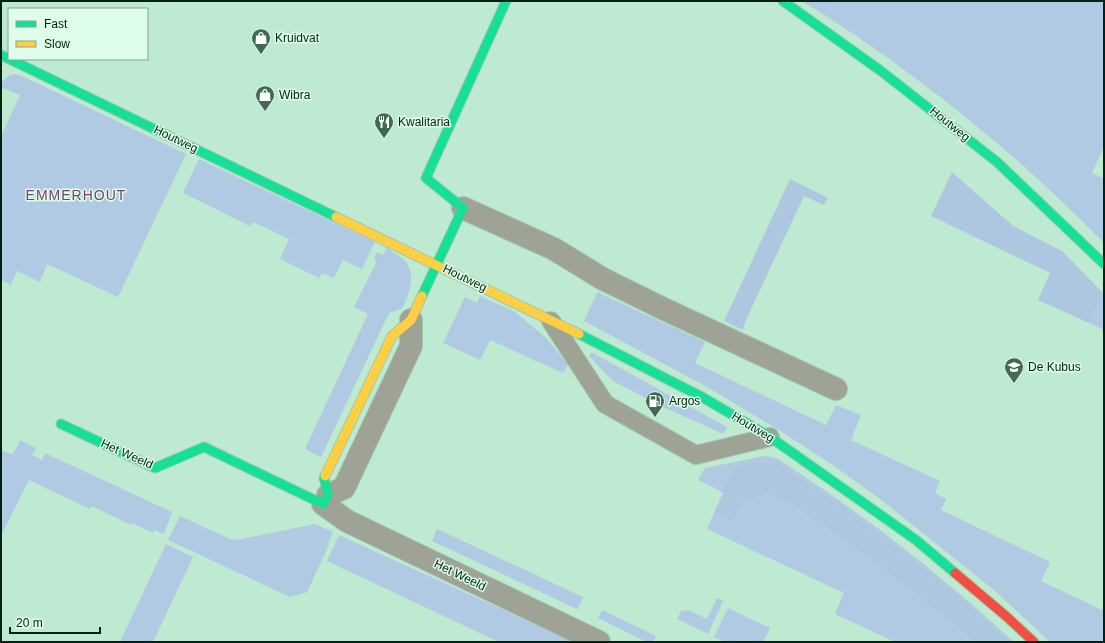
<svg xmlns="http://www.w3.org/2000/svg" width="1105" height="643" viewBox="0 0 1105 643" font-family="Arial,sans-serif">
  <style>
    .green { fill: #b0cae4 }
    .forest { fill: #aec7e1 }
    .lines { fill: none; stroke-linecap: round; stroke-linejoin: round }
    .lane-casing { stroke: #a2c7b2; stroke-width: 20 }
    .street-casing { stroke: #a2c7b2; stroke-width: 24 }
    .fast-casing { stroke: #a2c7b2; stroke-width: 11 }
    .slow-casing { stroke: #a2c7b2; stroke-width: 11 }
    .jam-casing { stroke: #a2c7b2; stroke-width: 11 }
    .lane { stroke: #9ea395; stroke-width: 18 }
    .street { stroke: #9ea395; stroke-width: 22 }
    .fast { stroke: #16e098; stroke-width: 9 }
    .slow { stroke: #ffcf43; stroke-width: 9 }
    .jam { stroke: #f24e42; stroke-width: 9 }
    .labels { text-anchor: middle; stroke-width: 3; stroke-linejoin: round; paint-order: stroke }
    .poi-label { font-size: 12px; fill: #012212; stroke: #defdea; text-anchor: start }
    .street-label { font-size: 12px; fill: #012212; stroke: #defdea }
    .quarter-label { font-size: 14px; letter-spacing: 1px; fill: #7a3f6a; stroke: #defdea }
  </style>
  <rect width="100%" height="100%" fill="#bdead0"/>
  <g class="green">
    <path d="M802,1H1104V146L1092,173L1104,179V243C1014,151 912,69 802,1Z"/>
    <path d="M14,74L22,76L186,154L118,297L47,264L40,282L17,271L11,285L1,280V137L20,95L1,87V83L8,76Z"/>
    <path d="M199,159L375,242L362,269L343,260L334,278L322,273L319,278L280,259L289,239L253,222L250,226L183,193Z"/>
    <path d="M387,248C393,252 400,256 405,261C417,275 409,295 402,309L391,312L388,315L321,457L305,449L368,314L354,307L377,261L374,259L377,252L383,255Z"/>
    <path d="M1100,290L1104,294V332L1102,329L1089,323L1102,296Z"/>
    <path d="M598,291L601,294L705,342L695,363L826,425L836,405L861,415L851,440L940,481L935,493L946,499L941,510L1050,562L1041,581L1104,611V642H1050L994,590L884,502L830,463L777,429L709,388L584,321Z"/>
    <path d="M480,296L515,312L545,337L568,364L563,373L490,340L480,360L443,343L465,297L477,303Z"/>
    <path d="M590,353H593L725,426L727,428L724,433H721L661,406L613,381L589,356Z"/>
    <path d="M20,440L36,448L32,455L42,460L45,453L172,512L164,534L154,530L153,533L132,523L131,525L92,506L90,509L29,480L1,536V450L13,455Z"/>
    <path d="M764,456L773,457L778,459C804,476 829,493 854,511C910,551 963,595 1014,642H1012L963,599L733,470L720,491L698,480L705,468Z"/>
    <path d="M766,495L782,499L824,526L885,571L975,642H895L835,614L844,593L707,529L714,513L733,523L742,504Z"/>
    <path d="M180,516L230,539L237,540L315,524L333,532L328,544L329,545L307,592L290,597L168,540Z"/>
    <path d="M437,529L585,598H583L577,609L432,541Z"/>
    <path d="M339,535L574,642H499L327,561Z"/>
    <path d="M166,544L193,557L153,642H120Z"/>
    <path d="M717,598L723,601L708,634L677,619L681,611L688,610L707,619Z"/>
    <path d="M728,608L770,628L763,642H725L714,637Z"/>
    <path d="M602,610L656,636L653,642H647L598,618Z"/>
  </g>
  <g class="forest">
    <path d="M952,172L1013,226L1062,251L1100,290L1102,296L1089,323L1038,300L1050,273L931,216Z"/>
    <path d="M790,179L828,198L824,205L804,196L745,322L743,330L724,321Z"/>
    <path d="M747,463L778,464L842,507L963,599L1012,642H975L885,571L824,526L782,499L766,495L742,504L733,523L714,513L723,493L720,491L733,470Z"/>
  </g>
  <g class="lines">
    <defs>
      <path id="lane" d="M551,321L605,404L696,455L770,437"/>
      <g id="street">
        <path d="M463,208L554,249L603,279L664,309L836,389"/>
        <path d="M328,495L344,488L411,346V320"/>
        <path d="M323,504L347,521L599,642"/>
      </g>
      <g id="fast">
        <path d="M783,1L881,71L997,162L1104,264"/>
        <path d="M1,55L336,217"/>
        <path d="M422,296L463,208L426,178L506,1"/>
        <path d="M579,334L702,397L770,437L916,540L955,573"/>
        <path d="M61,424L155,468L204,447L323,504L328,495L324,478L325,476"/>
      </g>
      <g id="slow">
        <path d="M336,217L579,334"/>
        <path d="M325,476L392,336L411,320L422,296"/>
      </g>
      <path id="jam" d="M955,573L1007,617L1034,642"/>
    </defs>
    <use href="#lane" class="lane-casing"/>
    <use href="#street" class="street-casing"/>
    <use href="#fast" class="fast-casing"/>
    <use href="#slow" class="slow-casing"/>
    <use href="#jam" class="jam-casing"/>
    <use href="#lane" class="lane"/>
    <use href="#street" class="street"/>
    <use href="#fast" class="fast"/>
    <use href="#slow" class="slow"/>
    <use href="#jam" class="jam"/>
  </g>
  <defs>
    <symbol id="shop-pin" viewBox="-11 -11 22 30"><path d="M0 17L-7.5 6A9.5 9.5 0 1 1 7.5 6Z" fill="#436854" stroke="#defdea"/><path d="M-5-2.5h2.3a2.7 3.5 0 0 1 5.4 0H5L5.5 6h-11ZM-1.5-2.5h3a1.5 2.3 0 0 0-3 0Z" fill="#fff"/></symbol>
    <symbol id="restaurant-pin" viewBox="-11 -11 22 30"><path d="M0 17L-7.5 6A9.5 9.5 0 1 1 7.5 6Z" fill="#436854" stroke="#defdea"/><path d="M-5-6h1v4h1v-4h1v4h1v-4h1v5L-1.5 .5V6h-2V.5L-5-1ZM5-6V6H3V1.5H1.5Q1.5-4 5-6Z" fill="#fff"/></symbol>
    <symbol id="school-pin" viewBox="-11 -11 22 30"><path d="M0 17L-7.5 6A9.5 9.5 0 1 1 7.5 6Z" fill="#436854" stroke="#defdea"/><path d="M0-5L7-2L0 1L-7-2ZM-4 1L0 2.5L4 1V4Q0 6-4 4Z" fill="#fff"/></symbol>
    <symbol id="fuel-pin" viewBox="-11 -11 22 30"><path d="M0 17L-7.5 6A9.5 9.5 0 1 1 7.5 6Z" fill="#436854" stroke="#defdea"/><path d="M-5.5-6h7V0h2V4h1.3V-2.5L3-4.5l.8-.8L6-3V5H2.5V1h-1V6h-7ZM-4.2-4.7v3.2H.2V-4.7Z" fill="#fff"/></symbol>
  </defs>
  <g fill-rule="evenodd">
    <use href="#shop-pin" x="250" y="27" width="22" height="30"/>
    <use href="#shop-pin" x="254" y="84" width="22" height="30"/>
    <use href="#restaurant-pin" x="373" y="111" width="22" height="30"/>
    <use href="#school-pin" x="1003" y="356" width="22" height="30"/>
    <use href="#fuel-pin" x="644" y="390" width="22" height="30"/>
  </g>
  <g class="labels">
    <g class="poi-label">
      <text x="275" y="42">Kruidvat</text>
      <text x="279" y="99">Wibra</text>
      <text x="398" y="126">Kwalitaria</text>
      <text x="1028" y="371">De Kubus</text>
      <text x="669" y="405">Argos</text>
    </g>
    <g class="street-label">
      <text transform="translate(950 124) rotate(39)" y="4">Houtweg</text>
      <text transform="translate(176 139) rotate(26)" y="4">Houtweg</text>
      <text transform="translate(465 278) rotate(26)" y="4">Houtweg</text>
      <text transform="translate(753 427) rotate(31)" y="4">Houtweg</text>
      <text transform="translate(127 454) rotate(24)" y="4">Het Weeld</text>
      <text transform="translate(460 575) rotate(26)" y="4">Het Weeld</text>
    </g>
    <g class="quarter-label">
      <text x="76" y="200">EMMERHOUT</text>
    </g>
  </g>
  <rect width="1105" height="643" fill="none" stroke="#012212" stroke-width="4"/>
  <rect x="8" y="8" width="140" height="52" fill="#defdea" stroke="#86a594"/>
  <rect x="16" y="21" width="20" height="6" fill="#16e098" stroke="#86a594"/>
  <text x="44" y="28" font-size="12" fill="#012212">Fast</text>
  <rect x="16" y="41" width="20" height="6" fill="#ffcf43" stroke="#86a594"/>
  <text x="44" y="48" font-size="12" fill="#012212">Slow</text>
  <path d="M10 627v6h90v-6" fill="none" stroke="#012212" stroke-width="2"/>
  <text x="16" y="627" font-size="12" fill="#012212" stroke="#defdea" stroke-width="3" paint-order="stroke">20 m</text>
</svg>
